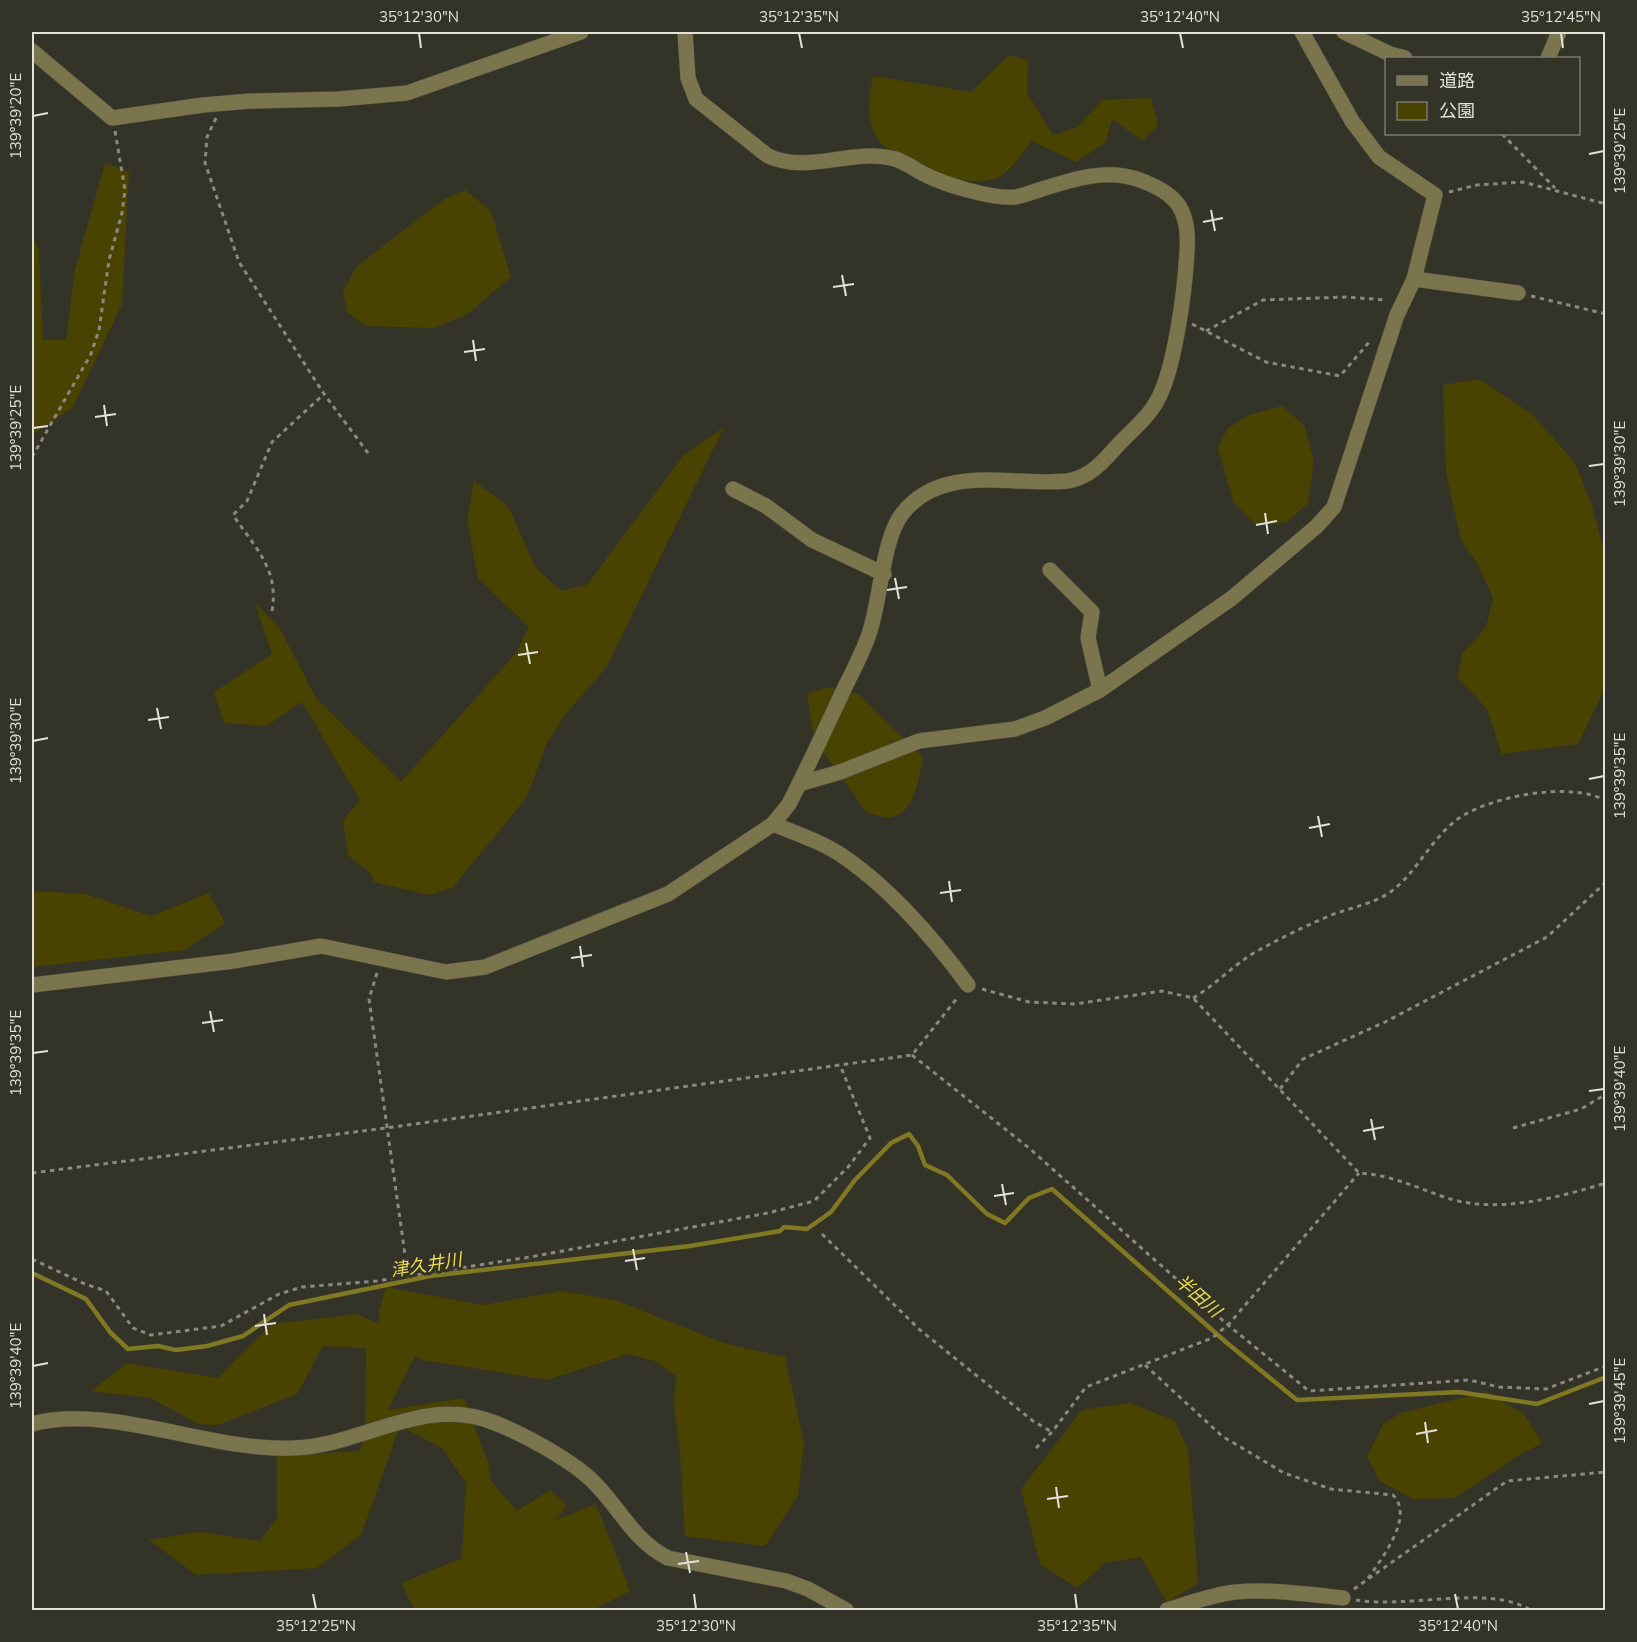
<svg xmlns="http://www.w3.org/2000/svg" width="1637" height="1642" viewBox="0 0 1637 1642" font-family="Mulish,'Noto Sans JP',sans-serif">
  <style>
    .green { fill: #494302 }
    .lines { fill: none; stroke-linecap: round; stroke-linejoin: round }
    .stream { stroke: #817823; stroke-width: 4.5 }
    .minor-casing { stroke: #504f43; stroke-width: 16 }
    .path { stroke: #8a897f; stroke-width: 3; stroke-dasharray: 4.5 4.5; stroke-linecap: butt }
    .minor { stroke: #7a754d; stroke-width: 15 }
    .ticks { fill: none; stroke: #e1e1d9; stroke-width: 2 }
    .labels { text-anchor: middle; stroke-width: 6; stroke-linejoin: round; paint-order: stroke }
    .water-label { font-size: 18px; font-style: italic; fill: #eedf50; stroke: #343327 }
    .neatline { fill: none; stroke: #e1e1d9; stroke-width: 2 }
    .ticks-label { font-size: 15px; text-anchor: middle; fill: #e1e1d9 }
  </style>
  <rect width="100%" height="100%" fill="#343327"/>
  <g class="green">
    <path d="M1009,55L1028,61L1027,93L1053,135L1078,127L1102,100L1151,98L1158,125L1143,141L1112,119L1106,142L1076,162L1032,141C1023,151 1013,167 1002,175C972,194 888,165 875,134C866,114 869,97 873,76L971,92Z"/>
    <path d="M105,163L129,172L122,304L73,407L32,435V234L39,251L43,340H66L75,270Z"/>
    <path d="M465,190L491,211L511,277L469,313L435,328L366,326L347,312L343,292L356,267L443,200Z"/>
    <path d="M1479,379L1532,414L1575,463L1592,505L1605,556V688L1578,744L1502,754L1487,709L1457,677L1462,654L1486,627L1493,598L1477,563L1461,540L1446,473L1443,385Z"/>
    <path d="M1282,406L1304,425L1314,461L1308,503L1287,522L1256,525L1234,503L1218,449L1227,429L1249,415Z"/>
    <path d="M724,427L606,668L564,716L546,745L527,797L452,888L428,895L374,882L370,873L348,855L343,820L360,800L302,702L266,726L224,723L214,692L272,654L255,603L279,627L316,698L401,782L516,653L529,627L478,578L467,520L474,481L508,506L536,568L561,591L587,585L683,456Z"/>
    <path d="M828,687L858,694L923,757C919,776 916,813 891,817C885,818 874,814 867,813L814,739L807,694Z"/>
    <path d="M32,891L85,894L151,916L209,893L225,923L185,950L32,967Z"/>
    <path d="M386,1287L483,1305L561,1291L615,1300L723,1343L785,1357L804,1443L798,1496L765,1546L685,1536L680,1454L673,1398L677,1377L655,1361L628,1354L547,1380L423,1360L415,1356L388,1410L464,1398L489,1464L491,1481L517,1511L550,1490L567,1505L556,1520L596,1504L630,1591L593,1610H414L402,1583L462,1558L466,1483L442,1448L400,1426L361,1535L317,1568L196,1575L149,1540L200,1532L260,1541L277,1518V1456L359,1451L365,1437L366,1348L323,1346L297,1394L218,1425L199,1424L150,1398L91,1391L127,1363L218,1378L271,1324L357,1314L379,1324V1311Z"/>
    <path d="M1486,1392L1524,1414L1542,1443L1521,1454L1455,1498L1413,1499L1380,1481L1367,1457L1383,1424L1401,1413Z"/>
    <path d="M1129,1403L1174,1420L1188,1449L1198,1583L1167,1603L1141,1557L1105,1563L1077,1588L1040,1564L1021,1489L1082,1410Z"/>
  </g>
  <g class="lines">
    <path class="stream" d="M32,1273L86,1299L110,1332L128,1349L158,1346L176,1350L207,1346L243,1336L289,1305L430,1276L690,1246L780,1231L784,1227L807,1229L831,1212L855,1180L891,1143L909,1134L918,1146L925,1165L947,1175L987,1214L1005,1223L1029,1198L1052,1189L1227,1343L1297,1400L1459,1392L1537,1404L1606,1377"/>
    <defs>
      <g id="minor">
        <path d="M1302,32L1352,121L1379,157L1435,195L1414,279"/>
        <path d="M1344,32L1390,54L1405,58"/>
        <path d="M32,51L112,118L203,105L251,101L339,99L407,93L581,32"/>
        <path d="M1548,58L1559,32"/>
        <path d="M733,489L766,506L812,540L884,574"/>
        <path d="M1050,570L1092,612L1088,638L1100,690"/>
        <path d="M799,784L840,772L919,741L1015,729L1045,718L1100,690L1232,598L1317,526L1334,507L1397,315L1414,279L1518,293"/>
        <path d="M773,824C798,834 825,843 847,859C894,892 934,939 968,985"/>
        <path d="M32,985L234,961L321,946L446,972L485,967L668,894L773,824L789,804C809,765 827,725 846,685C854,669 863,652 869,634C881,600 882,540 902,514C942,462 1012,487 1067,481C1089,478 1103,462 1117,446C1130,432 1149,417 1158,399C1175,367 1185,290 1187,252C1190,209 1177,193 1137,179C1104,168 1071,180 1039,190C1032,192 1023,196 1015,197C992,199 945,185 924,174C914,169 903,160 891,158C850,149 808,174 768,156L696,99L688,78L685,32"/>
        <path d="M32,1424C110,1403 210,1452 293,1448C363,1446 424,1394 495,1423C523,1434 563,1456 586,1475C617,1501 630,1539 668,1558L786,1581L808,1589L846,1610"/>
        <path d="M1167,1610C1190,1603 1211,1595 1235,1592C1271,1589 1307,1594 1343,1598"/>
      </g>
    </defs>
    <use href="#minor" class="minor-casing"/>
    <g class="path">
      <path d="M216,118L207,137L205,163L239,262L324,394L368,453"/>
      <path d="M1502,134L1555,188"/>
      <path d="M1449,192L1477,185L1523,182L1606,204"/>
      <path d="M1531,296L1606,314"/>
      <path d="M1192,324L1266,362L1340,376L1371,340"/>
      <path d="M1206,331L1263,300L1346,297L1386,300"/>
      <path d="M32,457L91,354L99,330L109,260L122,213L125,190L115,131"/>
      <path d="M272,611C279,569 256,549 233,515L247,501L272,442L324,394"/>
      <path d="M377,973L369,999L408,1276"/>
      <path d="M982,989L1029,1002L1075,1004L1162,991L1193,998L1359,1173C1392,1175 1417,1188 1447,1198C1497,1214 1557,1198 1606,1183"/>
      <path d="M1193,998C1217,984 1235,963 1259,950C1283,937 1309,924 1334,914C1353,907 1372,904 1389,893C1415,875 1429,842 1454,822C1483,797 1572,780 1606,801"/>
      <path d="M912,1055L1029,1148L1228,1325L1309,1391L1469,1380L1499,1387L1546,1389L1606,1366"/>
      <path d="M1280,1089L1303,1059L1385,1022L1547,937L1606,882"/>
      <path d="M1513,1128L1581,1109L1606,1094"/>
      <path d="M32,1173L386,1128L912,1055L958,997"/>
      <path d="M822,1234L920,1330L1033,1421L1052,1432"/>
      <path d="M32,1259L85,1284L106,1291L133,1328L151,1335L221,1326L279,1294L302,1287L377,1281L530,1257L768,1213L814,1201L849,1166L870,1138L840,1065"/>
      <path d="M1145,1365L1222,1436L1284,1473L1331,1489L1393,1495C1415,1517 1381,1559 1367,1580"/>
      <path d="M1036,1448L1052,1432L1086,1387L1212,1338L1228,1325L1359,1173"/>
      <path d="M1354,1589L1507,1481L1606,1472"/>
      <path d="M1356,1600C1407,1609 1489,1584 1530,1610"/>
    </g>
    <use href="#minor" class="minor"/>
  </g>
  <path class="ticks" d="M419,33L421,48M799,33L802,48M1180,33L1183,48M1561,33L1563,48M33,116L48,113M1589,154L1604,151M1211,210L1215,231M1203,222L1223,218M842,275L846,296M833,287L854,284M473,340L476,361M464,352L485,349M104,405L107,426M95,417L116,414M33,428L48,426M1589,466L1604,464M1265,513L1268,534M1256,525L1277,521M895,578L899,599M887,590L907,587M526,643L530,664M518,655L538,652M157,708L161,729M148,720L169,717M33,741L48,738M1589,779L1604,776M1318,816L1322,837M1309,828L1330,824M949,881L952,902M940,893L961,890M580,946L583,967M571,958L592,955M210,1011L214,1032M202,1023L223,1020M33,1053L48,1051M1589,1091L1604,1089M1371,1119L1375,1140M1363,1131L1384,1127M1002,1184L1006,1205M994,1196L1014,1193M633,1249L637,1270M625,1261L645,1258M264,1314L267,1335M255,1326L276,1323M33,1366L48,1363M1589,1404L1604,1401M1425,1422L1428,1443M1416,1434L1437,1430M1056,1487L1059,1508M1047,1499L1068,1496M686,1552L690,1573M678,1564L699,1561M313,1594L316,1609M694,1594L696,1609M1075,1594L1077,1609M1455,1594L1458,1609"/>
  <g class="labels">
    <g class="water-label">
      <text transform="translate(426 1265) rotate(-9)" y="6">津久井川</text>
      <text transform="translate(1198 1296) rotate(41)" y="6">半田川</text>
    </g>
  </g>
  <rect width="1637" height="1642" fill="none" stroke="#343327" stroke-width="66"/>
  <rect x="1385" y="57" width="195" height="78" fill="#343327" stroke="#79796e" stroke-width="1.5"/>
  <rect x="1397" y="76" width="30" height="9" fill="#7a754d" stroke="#79796e" stroke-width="1.5"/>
  <text x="1439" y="87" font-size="18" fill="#e1e1d9">道路</text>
  <rect x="1397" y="102" width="30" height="18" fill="#494302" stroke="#79796e" stroke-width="1.5"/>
  <text x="1439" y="117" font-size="18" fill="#e1e1d9">公園</text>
  <rect x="33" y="33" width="1571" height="1576" class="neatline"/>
  <g class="ticks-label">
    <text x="419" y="22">35°12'30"N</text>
    <text x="799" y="22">35°12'35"N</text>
    <text x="1180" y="22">35°12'40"N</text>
    <text x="1561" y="22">35°12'45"N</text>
    <text transform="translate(16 116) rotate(-90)" y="5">139°39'20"E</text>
    <text transform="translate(1620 151) rotate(-90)" y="5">139°39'25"E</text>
    <text transform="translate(16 428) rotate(-90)" y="5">139°39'25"E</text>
    <text transform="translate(1620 464) rotate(-90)" y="5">139°39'30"E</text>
    <text transform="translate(16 741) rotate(-90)" y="5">139°39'30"E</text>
    <text transform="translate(1620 776) rotate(-90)" y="5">139°39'35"E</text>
    <text transform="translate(16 1053) rotate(-90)" y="5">139°39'35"E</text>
    <text transform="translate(1620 1089) rotate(-90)" y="5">139°39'40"E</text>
    <text transform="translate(16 1366) rotate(-90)" y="5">139°39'40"E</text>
    <text transform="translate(1620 1401) rotate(-90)" y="5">139°39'45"E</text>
    <text x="316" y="1631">35°12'25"N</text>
    <text x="696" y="1631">35°12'30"N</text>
    <text x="1077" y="1631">35°12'35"N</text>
    <text x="1458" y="1631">35°12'40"N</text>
  </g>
</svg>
